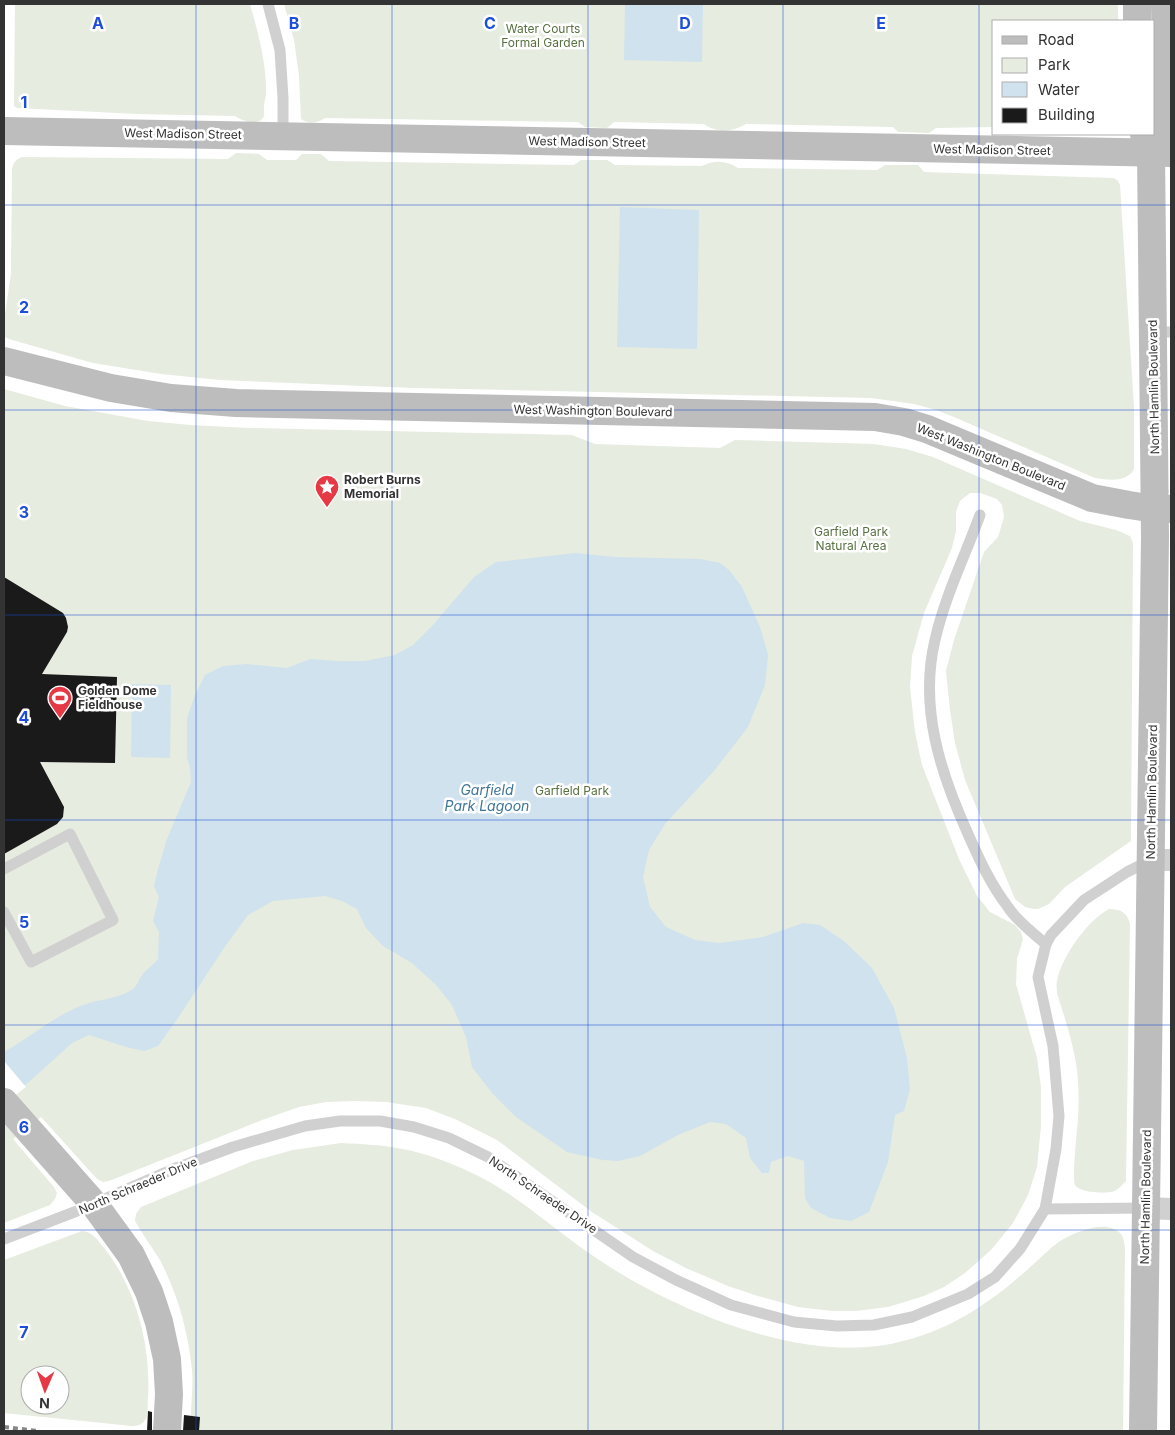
<svg xmlns="http://www.w3.org/2000/svg" width="1175" height="1435" viewBox="0 0 1175 1435" font-family="Inter,sans-serif">
  <style>
    .green { fill: #e6ecdf; fill-rule: evenodd }
    .water { fill: #cfe2ee }
    .pier { fill: #fff }
    .building { fill: #1a1a1a }
    .lines { fill: none; stroke-linecap: round; stroke-linejoin: round }
    .lane { stroke: #d0d0d0; stroke-width: 11 }
    .street { stroke: #d0d0d0; stroke-width: 22 }
    .secondary { stroke: #bdbdbd; stroke-width: 28 }
    .rail { stroke: #888; stroke-width: 4; stroke-dasharray: 5 4; stroke-linecap: butt }
    .grid { fill: none; stroke: #1d4ed8; stroke-width: 1; stroke-opacity: 0.55 }
    .labels { text-anchor: middle; stroke-width: 5; stroke-linejoin: round; paint-order: stroke }
    .park-label { font-size: 12px; fill: #56703f; stroke: #fff }
    .street-label { font-size: 12px; fill: #333; stroke: #fff }
    .poi-label { font-size: 12px; font-weight: bold; fill: #333; stroke: #fff; text-anchor: start }
    .water-label { font-size: 14px; font-style: italic; fill: #3f7597; stroke: #fff }
    .grid-label { font-size: 16px; text-anchor: middle; font-weight: bold; fill: #1d4ed8; stroke: #fff; stroke-width: 5; stroke-linejoin: round; paint-order: stroke }
  </style>
  <rect width="100%" height="100%" fill="#fff"/>
  <g class="green">
    <path d="M15,4H250C258,33 267,64 266,95C265,99 264,103 264,106C264,110 265,115 263,118C257,127 241,120 235,116L137,114L17,108L14,106Z"/>
    <path d="M284,4H1118V21H994V127L936,128L929,133L898,132L893,127L746,124C733,132 716,133 704,124L614,122L607,128L585,127L578,122L325,118C317,123 310,125 301,119L299,76L294,40Z"/>
    <path d="M236,153L259,154L267,160H296L302,154H321L329,161L574,165L581,160H607L615,165L702,166C714,160 726,160 738,168L877,170L885,165H918L924,172L1114,178L1118,181L1120,185L1134,408V469C1127,483 1108,480 1095,478L954,417L936,410L914,404L871,398L414,388L220,380L161,374L93,363L9,339L5,337L4,334V321L11,274L12,170C13,163 15,160 22,157L228,159Z"/>
    <path d="M4,389L65,406L148,421L190,425L249,428L572,435L595,444L720,448L735,440L874,444L906,449L933,457L1080,521L1116,530L1130,536L1133,543L1131,841L1065,887L1049,904L1038,909H1034L1025,907L1015,899L965,780L955,743L950,710L946,671L954,640L984,552L998,537L1004,517L1002,505L997,499L980,493H970L960,501L956,512V531L952,548L924,613L912,656L910,687L915,732L922,765L959,859L977,896L990,912L1015,925L1021,932L1023,939L1017,959L1016,984L1037,1058L1041,1087V1126L1037,1167L1028,1195L1013,1223L991,1250L965,1273L944,1287L924,1296L888,1307L856,1311H832L798,1307L758,1296L728,1286L686,1268L653,1251L592,1212L497,1140L455,1119L426,1108L386,1102L354,1101L326,1102L299,1107L262,1120L109,1181L103,1182L97,1179L41,1117L13,1139L54,1187L57,1193L55,1199L50,1205L4,1223Z"/>
    <path d="M1109,909C1120,909 1127,912 1130,924L1126,1181C1122,1185 1117,1191 1111,1192C1103,1193 1080,1193 1075,1185C1072,1179 1077,1131 1078,1120C1079,1102 1079,1081 1076,1063C1072,1039 1064,1016 1057,993C1057,989 1056,985 1057,981C1062,956 1087,921 1109,909Z"/>
    <path d="M341,1143C362,1144 382,1145 403,1149C425,1153 449,1162 470,1172C512,1191 548,1224 586,1251C659,1303 776,1354 866,1347C902,1345 940,1331 970,1313C988,1302 1005,1290 1020,1276C1034,1265 1046,1251 1060,1241C1075,1232 1107,1218 1121,1234C1124,1238 1124,1243 1125,1247L1123,1431H192C189,1411 194,1390 192,1370C188,1331 178,1295 160,1260C152,1247 143,1235 135,1221L136,1214L141,1207L253,1161L293,1150Z"/>
    <path d="M82,1231C93,1232 98,1241 105,1249C137,1291 151,1346 148,1398C147,1404 149,1415 145,1420C142,1425 137,1426 132,1426L4,1413V1260ZM30,1375H60V1405H30Z"/>
  </g>
  <g class="water">
    <path d="M625,4H703L702,62L624,60Z"/>
    <path d="M620,207L699,210L697,349L617,347Z"/>
    <path d="M575,553L615,557L700,559L720,563L729,570L742,587L760,627L768,655L765,685L748,727L714,771L665,824L649,850L643,877L650,907L666,927L695,940L720,943L763,937L803,923L820,925L844,941L872,968L894,1008L907,1058L910,1089L904,1111L895,1115L888,1162L869,1212L851,1221L830,1218L811,1208L805,1198L804,1161L788,1156L771,1162L769,1173H762L750,1158L746,1138L726,1124L710,1122L678,1135L640,1156L618,1161L603,1160L567,1152L516,1117L492,1093L472,1067L466,1037L452,1005L436,985L412,963L383,946L366,928L357,909L342,901L325,896L273,901L248,915L224,948L178,1018L158,1046L144,1051L126,1047L89,1035L72,1043L30,1081L4,1101V1052C31,1037 54,1016 83,1005C99,999 120,999 134,988C138,984 139,979 142,975C147,969 153,965 158,959L159,932L153,921L159,897L154,886L158,869L167,839L191,782L190,767L187,758V718L195,695L205,675L223,666L246,664L287,668L310,659L337,661H365L395,655L413,645L432,626L474,577L496,562Z"/>
    <path d="M132,684L171,685L170,758L131,757Z"/>
  </g>
  <path class="pier" d="M4,1061L26,1087L4,1104Z"/>
  <g class="building">
    <path d="M4,577L63,613L66,618L68,627L67,632L42,674L117,677L115,763L40,762L64,807L63,817L57,824L4,854Z"/>
    <path d="M148,1411L152,1412V1431H147Z"/>
    <path d="M184,1415L200,1417L199,1431H183Z"/>
  </g>
  <g class="lines">
    <g class="lane">
      <path d="M268,4L280,50L283,98V136"/>
      <path d="M1153,332H1171"/>
      <path d="M4,869L70,834L113,920L31,962L4,912"/>
      <path d="M1046,944L1051,935L1084,900L1127,872L1149,861"/>
      <path d="M1045,1209L1146,1208"/>
      <path d="M4,1239L77,1211L171,1170L233,1147L305,1126L340,1121H380L414,1127L449,1138L488,1157L633,1257L676,1280L731,1305L794,1322L837,1326L874,1325L912,1317L968,1294L995,1277L1020,1249L1045,1209L1056,1149L1059,1116L1053,1046L1038,977L1046,944C1034,934 1016,920 1008,907C991,885 979,859 968,834C940,772 919,707 935,640C945,596 965,556 980,515"/>
    </g>
    <g class="street">
      <path d="M1151,860H1171"/>
      <path d="M1146,1208L1171,1209"/>
    </g>
    <g class="secondary">
      <path d="M1137,4V21"/>
      <path d="M4,131L1171,153"/>
      <path d="M1151,152L1167,121L1165,4"/>
      <path d="M4,361L111,388L171,398L236,403L875,417L904,422L927,429L1092,498L1129,505L1155,509H1171"/>
      <path d="M4,1102L94,1204L131,1255L149,1292L159,1322L167,1359L169,1394L167,1431"/>
      <path d="M1143,1431L1155,537L1151,152L1144,134"/>
    </g>
    <path class="rail" d="M4,1427L38,1431"/>
  </g>
  <path class="grid" d="M196,4V1431M392,4V1431M588,4V1431M783,4V1431M979,4V1431M4,205H1171M4,410H1171M4,615H1171M4,820H1171M4,1025H1171M4,1230H1171"/>
  <defs>
    <symbol id="sight-pin" viewBox="-11 -11 22 30"><path d="M0 17L-7.5 6A9.5 9.5 0 1 1 7.5 6Z" fill="#e63946" stroke="#fff"/><path d="M0-6L1.8-2.2L6-1.7L2.9 1.2L3.7 5.4L0 3.3L-3.7 5.4L-2.9 1.2L-6-1.7L-1.8-2.2Z" fill="#fff"/></symbol>
    <symbol id="stadium-pin" viewBox="-11 -11 22 30"><path d="M0 17L-7.5 6A9.5 9.5 0 1 1 7.5 6Z" fill="#e63946" stroke="#fff"/><path d="M0-5a6.5 5 0 1 0 0 10a6.5 5 0 1 0 0-10ZM-3.5-1.8h7v3.6h-7Z" fill="#fff"/></symbol>
  </defs>
  <g fill-rule="evenodd">
    <use href="#sight-pin" x="313" y="473" width="28" height="38"/>
    <use href="#stadium-pin" x="46" y="684" width="28" height="38"/>
  </g>
  <g class="labels">
    <g class="park-label">
      <text x="543" y="33">Water Courts<tspan x="543" dy="14">Formal Garden</tspan></text>
      <text x="851" y="536">Garfield Park<tspan x="851" dy="14">Natural Area</tspan></text>
      <text x="572" y="795">Garfield Park</text>
    </g>
    <g class="street-label">
      <text transform="translate(183 134) rotate(1)" y="4">West Madison Street</text>
      <text transform="translate(587 142) rotate(1)" y="4">West Madison Street</text>
      <text transform="translate(992 150) rotate(1)" y="4">West Madison Street</text>
      <text transform="translate(1154 387) rotate(-91)" y="4">North Hamlin Boulevard</text>
      <text transform="translate(593 411) rotate(1)" y="4">West Washington Boulevard</text>
      <text transform="translate(991 457) rotate(22)" y="4">West Washington Boulevard</text>
      <text transform="translate(1152 792) rotate(-89)" y="4">North Hamlin Boulevard</text>
      <text transform="translate(138 1186) rotate(-23)" y="4">North Schraeder Drive</text>
      <text transform="translate(543 1195) rotate(34)" y="4">North Schraeder Drive</text>
      <text transform="translate(1146 1197) rotate(-89)" y="4">North Hamlin Boulevard</text>
    </g>
    <g class="poi-label">
      <text x="344" y="484">Robert Burns<tspan x="344" dy="14">Memorial</tspan></text>
      <text x="78" y="695">Golden Dome<tspan x="78" dy="14">Fieldhouse</tspan></text>
    </g>
    <g class="water-label">
      <text x="487" y="795">Garfield<tspan x="487" dy="16">Park Lagoon</tspan></text>
    </g>
  </g>
  <g class="grid-label">
    <text x="98" y="29">A</text>
    <text x="294" y="29">B</text>
    <text x="490" y="29">C</text>
    <text x="685" y="29">D</text>
    <text x="881" y="29">E</text>
    <text x="24" y="108">1</text>
    <text x="24" y="313">2</text>
    <text x="24" y="518">3</text>
    <text x="24" y="723">4</text>
    <text x="24" y="928">5</text>
    <text x="24" y="1133">6</text>
    <text x="24" y="1338">7</text>
  </g>
  <rect width="1175" height="1435" fill="none" stroke="#333333" stroke-width="10"/>
  <rect x="992" y="20" width="162" height="115" fill="#ffffff" stroke="#adadad"/>
  <rect x="1002" y="36" width="25" height="8" fill="#bdbdbd" stroke="#adadad"/>
  <text x="1038" y="45" font-size="15" fill="#333333">Road</text>
  <rect x="1002" y="58" width="25" height="15" fill="#e6ecdf" stroke="#adadad"/>
  <text x="1038" y="70" font-size="15" fill="#333333">Park</text>
  <rect x="1002" y="82" width="25" height="15" fill="#cfe2ee" stroke="#adadad"/>
  <text x="1038" y="95" font-size="15" fill="#333333">Water</text>
  <rect x="1002" y="108" width="25" height="15" fill="#1a1a1a" stroke="#adadad"/>
  <text x="1038" y="120" font-size="15" fill="#333333">Building</text>
  <g transform="translate(45 1390) rotate(182)"><circle r="24" fill="#ffffff" stroke="#adadad"/>
  <path d="M0-4L9 19L0 12L-9 19Z" fill="#e63946"/>
  <text y="-8" font-size="14" font-weight="bold" text-anchor="middle" fill="#333333">N</text>
  </g>
</svg>
